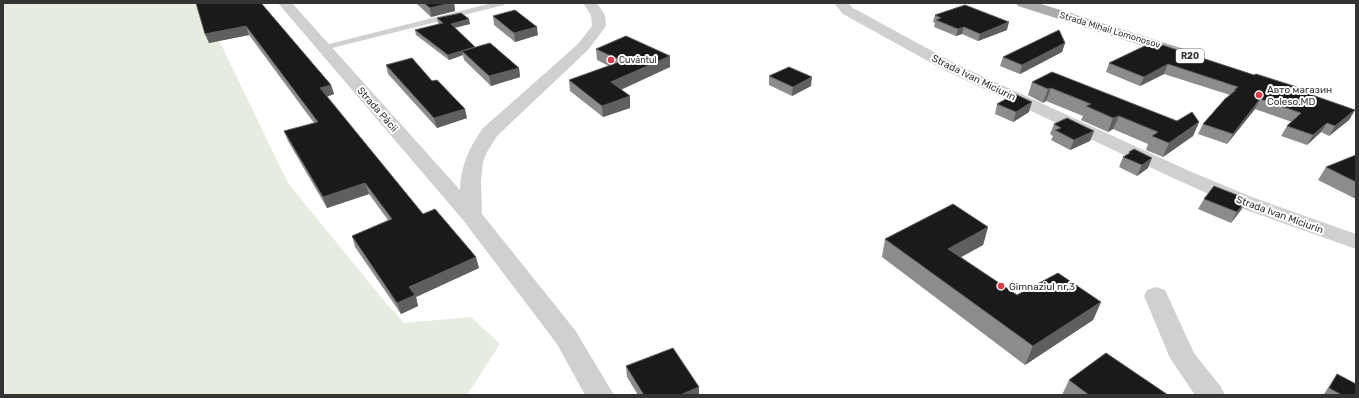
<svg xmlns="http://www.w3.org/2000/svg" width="1359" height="398" viewBox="0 0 1359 398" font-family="Rubik,sans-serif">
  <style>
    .green { fill: #e6ecdf }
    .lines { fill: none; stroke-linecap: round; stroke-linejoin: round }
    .lane { fill: #d0d0d0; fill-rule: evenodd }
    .street { fill: #d0d0d0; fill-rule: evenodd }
    .primary { fill: #ababab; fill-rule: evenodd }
    .wall { fill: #8c8c8c }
    .shaded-wall { fill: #5f5f5f }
    .building { fill: #1a1a1a; stroke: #5f5f5f }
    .poi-dot { fill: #e63946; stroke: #fff; stroke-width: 1.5 }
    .labels { text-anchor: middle; stroke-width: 4; stroke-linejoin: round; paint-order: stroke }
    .far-street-label { font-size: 9px; fill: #333; stroke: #fff }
    .shield { fill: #fff; stroke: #707070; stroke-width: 1 }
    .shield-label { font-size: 9px; font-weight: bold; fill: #333 }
    .far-poi-label { font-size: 9px; fill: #333; stroke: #fff; text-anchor: start }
    .street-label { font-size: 10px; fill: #333; stroke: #fff }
    .poi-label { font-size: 10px; fill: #333; stroke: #fff; text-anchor: start }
  </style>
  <rect width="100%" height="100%" fill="#fff"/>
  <path class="green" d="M3,3H201L288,183L380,296L404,323L471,317L500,344L467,395H3Z"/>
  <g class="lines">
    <path class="lane" d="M492,3H505L504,5L324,50L320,48L321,46Z"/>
    <g class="street">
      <path d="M278,3H292L460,190C461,165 469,148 483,128L578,44L592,26L591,15L583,3H597L605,15L606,26L588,50L497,136L487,152L483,162L481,181L482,214L575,330L614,395H585L557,344L463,220Z"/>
      <path d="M834,3H848L853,8L958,65L1187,170L1252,197L1356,234V249L1238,207L1173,178L946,71L843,14Z"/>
      <path d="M1156,287L1165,290L1194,353L1221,387L1225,395H1195L1170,358L1144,296L1147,290Z"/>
    </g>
    <path class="primary" d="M1016,3H1038L1184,49L1186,52L1184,55L1178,57L1172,55L1018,6Z"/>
  </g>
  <g class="wall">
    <path d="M261,3L331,85L334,94L327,96L423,214L479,268L416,297L418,306L401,314L355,247L352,236L388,220L369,194L327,208L288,141L284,131L314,123L249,35L209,43Z"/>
    <path d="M416,3H454L455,11L431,17Z"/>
    <path d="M935,15L1007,30L978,41L962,34L956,36L934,27L935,23L933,22Z"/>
    <path d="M493,16L538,35L515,42L494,25Z"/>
    <path d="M437,18L470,24L455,28L475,47L519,68L520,77L491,86L464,60L463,55L449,60L416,35L415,30L439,24L438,23Z"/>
    <path d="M1153,42L1254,75L1297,87L1296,90L1355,110L1349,120L1329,136L1321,132L1307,145L1281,136L1287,126L1292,122L1255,109L1227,144L1198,134L1203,124L1230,95L1164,74L1140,86L1106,72L1109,63Z"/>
    <path d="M1065,43L1062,52L1020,74L1000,66L1003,57Z"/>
    <path d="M596,49L670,56V67L621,90L630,96V108L603,117L570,91L569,80L609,66L597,60Z"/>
    <path d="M386,65L432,81L467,118L437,128L388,74Z"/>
    <path d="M769,76L811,86L792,96L769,85Z"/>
    <path d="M1032,82L1177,121L1199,122L1193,136L1163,157L1146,150L1148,144L1113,129L1108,132L1081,120L1083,116L1046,101L1043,103L1028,95Z"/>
    <path d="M997,104L1029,112L1013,122L995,114Z"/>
    <path d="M1054,124L1094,131L1090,141L1070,150L1051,140L1053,136L1050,134Z"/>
    <path d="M1129,152L1148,168L1137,176L1119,167L1123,157L1128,154Z"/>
    <path d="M1356,155V199L1318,180L1326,167Z"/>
    <path d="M1204,199H1247L1241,210L1231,223L1198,209Z"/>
    <path d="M988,227L983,245L961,257L1017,295L1101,302L1093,320L1025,365L882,257L885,239Z"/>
    <path d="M626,366L699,387V395H638L627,377Z"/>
    <path d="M1337,374L1356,395H1325L1324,394L1333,380Z"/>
    <path d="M1069,380L1168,395H1062Z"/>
  </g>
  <g class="shaded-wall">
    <path d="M451,3H454L455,11L431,17L430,8Z"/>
    <path d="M469,19L470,24L452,28L451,24Z"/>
    <path d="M1009,22L1007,30L978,41L980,34Z"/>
    <path d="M246,26L249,35L209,43L205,34Z"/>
    <path d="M537,27L538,35L515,42L514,33Z"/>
    <path d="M964,27L962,34L956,36L958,29Z"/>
    <path d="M1065,43L1062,52L1020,74L1022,65Z"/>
    <path d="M462,51L463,55L449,60L448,55Z"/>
    <path d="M670,56V67L611,94V82Z"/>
    <path d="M1168,64L1164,74L1140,86L1144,77Z"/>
    <path d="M519,68L520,77L491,86L489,76Z"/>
    <path d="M812,77L811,86L792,96L793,87Z"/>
    <path d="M331,85L334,94L324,98L320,88Z"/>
    <path d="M1051,88L1046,101L1043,103L1048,89Z"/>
    <path d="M630,96V108L603,117L602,106Z"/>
    <path d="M1260,99L1255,109L1227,144L1233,134Z"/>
    <path d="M1032,102L1029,112L1013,122L1016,112Z"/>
    <path d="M465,109L467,118L437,128L434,118Z"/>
    <path d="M1355,110L1349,120L1329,136L1335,126Z"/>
    <path d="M1119,116L1113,129L1108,132L1113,118Z"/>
    <path d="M1199,122L1193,136L1163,157L1169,143Z"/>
    <path d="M1327,123L1321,132L1307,145L1313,135Z"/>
    <path d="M1094,131L1090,141L1070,150L1074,140Z"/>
    <path d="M1152,158L1148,168L1137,176L1142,165Z"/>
    <path d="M365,183L369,194L327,208L323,197Z"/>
    <path d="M1247,199L1241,210L1231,223L1237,212Z"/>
    <path d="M988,227L983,245L943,267L948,249Z"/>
    <path d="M476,257L479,268L416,297L418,306L401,314L397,303L409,287Z"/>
    <path d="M1101,302L1093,320L1025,365L1033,346Z"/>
    <path d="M699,387V395H680Z"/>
  </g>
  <g class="building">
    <path d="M196,3H261L331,85L320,88L423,214L435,209L476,257L409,287L415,295L397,303L352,236L392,219L365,183L323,197L284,131L318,122L246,26L205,34Z"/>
    <path d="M424,3H451L430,8Z"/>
    <path d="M965,5L1009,22L980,34L964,27L958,29L936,20L941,18L935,15Z"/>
    <path d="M515,10L537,27L514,33L493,16Z"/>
    <path d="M461,13L469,19L451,24L475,47L448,55L415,30L443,23L437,18Z"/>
    <path d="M1059,30L1065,43L1022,65L1003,57Z"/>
    <path d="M626,36L670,56L611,82L630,96L602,106L569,80L622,61L596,49Z"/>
    <path d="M1153,42L1254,75L1256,74L1297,87L1295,89L1355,110L1335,126L1327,123L1313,135L1287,126L1301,113L1260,99L1233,134L1203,124L1225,99L1236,90H1234L1238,87L1168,64L1144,77L1109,63Z"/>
    <path d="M490,43L519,68L489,76L462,51Z"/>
    <path d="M412,58L432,81L437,80L465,109L434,118L386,65Z"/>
    <path d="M789,67L812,77L793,87L769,76Z"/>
    <path d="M1052,72L1177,121L1192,112L1199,122L1169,143L1152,136L1158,132L1119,116L1113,118L1086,106L1091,104L1051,88L1048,89L1032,82Z"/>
    <path d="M1015,94L1032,102L1016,112L997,104Z"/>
    <path d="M1067,118L1094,131L1074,140L1055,130L1061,128L1054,124Z"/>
    <path d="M1134,149L1152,158L1142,165L1123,157L1130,153L1129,152Z"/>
    <path d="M1356,155V182L1326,167Z"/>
    <path d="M1214,186L1247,199L1237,212L1204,199Z"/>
    <path d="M953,204L988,227L948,249L1017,295L1058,273L1101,302L1033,346L885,239Z"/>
    <path d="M673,348L699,387L680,395H644L626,366Z"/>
    <path d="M1106,353L1168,395H1089L1069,380Z"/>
    <path d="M1337,374L1356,384V395H1342L1329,388Z"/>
  </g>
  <g class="poi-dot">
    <circle cx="611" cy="60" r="4"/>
    <circle cx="1259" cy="95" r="4"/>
    <circle cx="1001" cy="286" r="4"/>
  </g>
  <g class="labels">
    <g class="far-street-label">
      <text transform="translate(1110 30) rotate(17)" y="3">Strada Mihail Lomonosov</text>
    </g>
    <rect class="shield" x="1176" y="49" width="28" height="14" rx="3"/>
    <g class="shield-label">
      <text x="1190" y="59">R20</text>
    </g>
    <g class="far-poi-label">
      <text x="619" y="63">Cuvântul</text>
    </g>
    <g class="street-label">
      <text transform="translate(974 77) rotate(26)" y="4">Strada Ivan Miciurin</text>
      <text transform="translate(378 109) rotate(49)" y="4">Strada Păcii</text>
      <text transform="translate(1280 214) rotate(20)" y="4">Strada Ivan Miciurin</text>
    </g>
    <g class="poi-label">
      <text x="1267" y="93">Aвто магазин<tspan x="1267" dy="12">Coleso.MD</tspan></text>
      <text x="1009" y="290">Gimnaziul nr.3</text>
    </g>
  </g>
  <rect width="1359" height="398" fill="none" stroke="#333333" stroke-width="8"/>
</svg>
